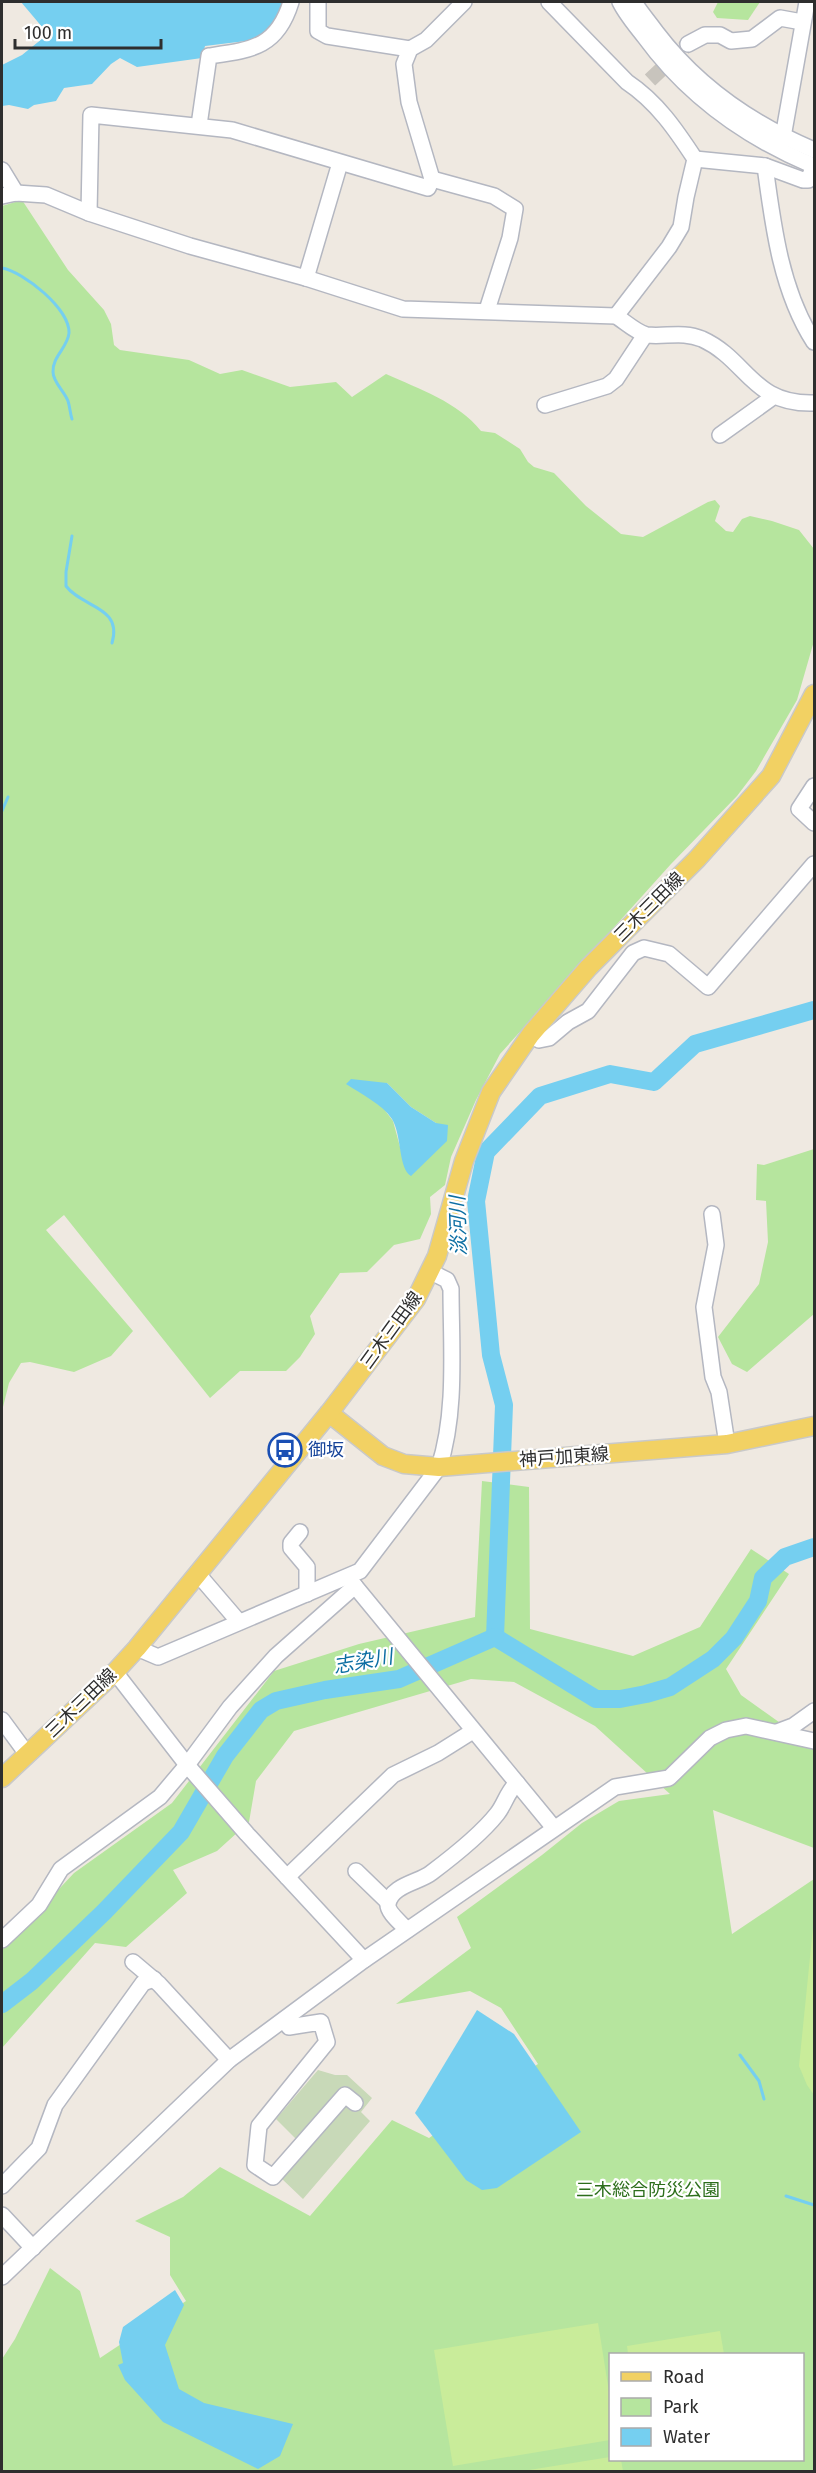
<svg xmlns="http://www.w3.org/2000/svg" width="816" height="2473" viewBox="0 0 816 2473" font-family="'Fira Sans','Noto Sans JP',sans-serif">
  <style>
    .green { fill: #b6e59e; fill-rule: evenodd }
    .cemetery { fill: #c8d9b8 }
    .pitch { fill: #c9ec9a }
    .water { fill: #75cff0 }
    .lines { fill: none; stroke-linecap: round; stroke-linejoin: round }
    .stream { stroke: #75cff0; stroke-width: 3 }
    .river { stroke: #75cff0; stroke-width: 18 }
    .minor-tunnel { stroke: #c8c4bd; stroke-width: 15; stroke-dasharray: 15 8; stroke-linecap: butt }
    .minor-casing { stroke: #b4b7c1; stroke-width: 18 }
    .major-casing { stroke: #c9c9c9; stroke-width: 21 }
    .minor { stroke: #fff; stroke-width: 15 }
    .major { stroke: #f2d163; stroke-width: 18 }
    .labels { text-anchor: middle; stroke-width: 4.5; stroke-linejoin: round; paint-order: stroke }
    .street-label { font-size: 18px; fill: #2e2e2e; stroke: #fff }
    .transit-label { font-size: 18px; fill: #164399; stroke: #fff; text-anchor: start }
    .park-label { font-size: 18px; fill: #2c6e1b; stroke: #fff }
    .water-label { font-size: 20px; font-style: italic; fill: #0d6fa3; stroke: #fff }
  </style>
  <rect width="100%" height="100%" fill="#efe9e1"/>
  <g class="green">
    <path d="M718,2H760L748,20L717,18L713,12Z"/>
    <path d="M22,200L68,270L104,310L111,324L114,345L120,350L189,360L220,374L242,370L290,387L336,382L352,397L386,374C419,389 458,402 481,431L495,433L520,449L528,462L534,467L554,473L586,506L621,534L643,537L708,502L715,500L720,506L715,521L726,531L733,532L742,519L750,516L772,521L799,530L814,549V641L797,700L756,771L737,796L671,864L500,1054L476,1100L451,1157L445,1185L430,1197L431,1214L420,1239L394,1245L367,1272L340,1273L310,1316L315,1334L300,1357L286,1371H240L210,1398L64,1215L46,1230L133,1331L111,1356L74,1372L30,1362L21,1363L9,1383L2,1411V206ZM387,1083L411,1107L436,1123L403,1158L393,1121L384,1109Z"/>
    <path d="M814,1149V1314L747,1372L732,1364L718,1337L759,1284L768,1242L766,1201L756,1200L757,1164L764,1165Z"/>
    <path d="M482,1481L529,1487L530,1629L633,1656L700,1627L751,1549L789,1574L726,1669L741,1695L814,1747V1848L713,1810L732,1934L814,1879V2471H2V2359L15,2339L50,2268L80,2291L100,2358L186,2301L170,2275V2237L135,2221L183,2197L220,2167L310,2216L392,2120L429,2138L538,2064L501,2008L470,1991L396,2004L471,1948L457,1917L542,1855L582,1823L619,1801L670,1794L595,1726L514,1682L471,1679L294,1731L256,1781L249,1822L217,1851L173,1870L187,1893L126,1947L95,1943L2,2048V1950L74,1873L172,1803L274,1671L359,1644L475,1617ZM610,2354H802V2460H610Z"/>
  </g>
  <path class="cemetery" d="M318,2070L335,2075H347L372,2098L361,2112L370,2121L303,2199L281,2178L306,2149L276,2119Z"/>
  <g class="pitch">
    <path d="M814,1918V2095L807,2085L799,2066Z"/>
    <path d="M598,2323L610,2398V2440L453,2466L434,2350Z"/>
    <path d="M720,2331L724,2354H628L627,2346Z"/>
    <path d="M610,2457V2460H621L623,2471H523Z"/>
  </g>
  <g class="water">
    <path d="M21,2H285L270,30L254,40L205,46L202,58L137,67L120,58L111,64L92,84L64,88L56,101L34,105L28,109L9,105L2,106V65L22,55L48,34Z"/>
    <path d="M351,1079L387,1083L411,1107L436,1123L448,1125L447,1141L411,1176C398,1168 402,1135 392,1119C382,1104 361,1094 346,1084Z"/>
    <path d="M477,2010L514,2034L581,2132L497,2188L482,2190L466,2180L415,2113Z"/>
    <path d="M175,2290L184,2305L165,2345L179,2389L204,2403L293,2424L280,2456L258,2469L163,2422L125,2380L118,2365L123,2363L119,2342L123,2327Z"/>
  </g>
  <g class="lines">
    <g class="stream">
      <path d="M2,268C24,272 70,309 69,333C68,347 52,357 53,372C53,382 64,391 68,401C70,407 70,413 72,419"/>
      <path d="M72,536L66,572V586C82,608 123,606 112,643"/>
      <path d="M2,811L8,797"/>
      <path d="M740,2055L759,2081L764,2099"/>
      <path d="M786,2196L814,2205"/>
    </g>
    <g class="river">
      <path d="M495,1637L504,1405L491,1355L476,1201L486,1152L540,1096L610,1074L654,1082L695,1044L814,1010"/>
      <path d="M495,1637L596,1699H620L646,1694L670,1687L713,1659L734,1638L758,1601L763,1578L785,1557L814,1547"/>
      <path d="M2,2004L32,1981L104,1912L181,1832L225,1756L261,1710L276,1701L325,1690L399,1679L495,1637"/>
    </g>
    <path class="minor-tunnel" d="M650,80L688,44"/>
    <defs>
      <g id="minor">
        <path d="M318,2V31L327,36L410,49"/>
        <path d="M549,2L627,82C657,102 676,130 695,159L686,197L681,227L669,247L616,316"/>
        <path d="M620,2C626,14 635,25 644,36C687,95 747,138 814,166"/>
        <path d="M634,2C640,12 649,22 656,32C697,86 752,124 814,150"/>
        <path d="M688,44L705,35H720L731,41L752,39L780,18L802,22"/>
        <path d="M199,125L209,56C251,50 277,48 291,2"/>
        <path d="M783,137L807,2"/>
        <path d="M695,159L765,166L803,180H808L814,166"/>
        <path d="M765,166C773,226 781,291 814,342"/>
        <path d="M2,170L16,193"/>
        <path d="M432,179L494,196L515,209L510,238L487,310"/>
        <path d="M2,196L16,193L46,195L89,213L190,246L306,278L403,309L616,316C624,321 637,333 647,335C666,337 683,331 702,339C748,360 752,405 814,403"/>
        <path d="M89,213L91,115L232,130L428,188L432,179L409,102L404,64L410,49L426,40L464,2"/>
        <path d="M306,278L340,163"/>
        <path d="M545,405L607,386L616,379L645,335"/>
        <path d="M720,435L773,397"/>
        <path d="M814,786L799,809L814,823"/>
        <path d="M531,1034L539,1040L549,1038L568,1022L588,1011L633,953L644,948L669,954L708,987L814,864"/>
        <path d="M712,1214L716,1245L704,1307L713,1377L719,1392L727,1444"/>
        <path d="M300,1532L291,1543V1548L307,1567V1594"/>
        <path d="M197,1573L239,1622"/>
        <path d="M350,1580L554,1828"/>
        <path d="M137,1648L158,1657L360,1571L439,1467C457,1412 451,1346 451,1289L447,1280L431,1272"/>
        <path d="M115,1672L187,1765L247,1834L364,1960"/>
        <path d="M2,1720L27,1754"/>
        <path d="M777,1732L793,1726L814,1711"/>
        <path d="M356,1871L388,1902"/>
        <path d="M287,1877L393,1775L438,1753L473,1731"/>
        <path d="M407,1930C402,1924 387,1912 388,1904C391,1885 420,1882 431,1873C451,1858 482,1833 497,1814C505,1804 507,1792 517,1783"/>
        <path d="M2,1940L39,1905L61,1869L160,1797L187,1765L230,1707L276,1656L355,1586"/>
        <path d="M133,1962L159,1984L229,2060"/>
        <path d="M284,2020L289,2027L321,2022L327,2042L259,2126L255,2165L273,2177L345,2095L355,2103"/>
        <path d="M2,2186L39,2148L55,2105L143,1983L154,1979"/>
        <path d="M2,2215L33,2248"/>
        <path d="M2,2277L229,2060L364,1960L615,1787L669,1778L710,1738L726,1730L746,1726L814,1741"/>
      </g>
      <g id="major">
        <path d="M329,1413L383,1456L404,1464L439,1467L727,1444L814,1426"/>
        <path d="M2,1778L115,1672L137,1648L329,1413L416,1299L437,1256L464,1161L491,1092L531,1034L589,967L697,859L771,776L814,694"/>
      </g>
    </defs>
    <use href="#minor" class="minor-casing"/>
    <use href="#major" class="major-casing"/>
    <use href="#minor" class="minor"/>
    <use href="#major" class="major"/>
  </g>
  <defs>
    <symbol id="bus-ring" viewBox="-11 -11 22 22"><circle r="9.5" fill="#fff" stroke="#1a4fb4" stroke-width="1.5"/><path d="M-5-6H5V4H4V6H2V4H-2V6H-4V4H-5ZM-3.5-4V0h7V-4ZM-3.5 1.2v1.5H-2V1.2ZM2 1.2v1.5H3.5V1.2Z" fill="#1a4fb4"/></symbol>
  </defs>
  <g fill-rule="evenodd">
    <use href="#bus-ring" x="266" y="1431" width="38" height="38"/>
  </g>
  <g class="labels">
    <g class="street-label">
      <text transform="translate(649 907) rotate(-45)" y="6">三木三田線</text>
      <text transform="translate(391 1330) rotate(-54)" y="6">三木三田線</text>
      <text transform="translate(564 1457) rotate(-4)" y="6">神戸加東線</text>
      <text transform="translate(81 1703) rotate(-44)" y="6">三木三田線</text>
    </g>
    <g class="transit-label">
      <text x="308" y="1456">御坂</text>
    </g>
    <g class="park-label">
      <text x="648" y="2196">三木総合防災公園</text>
    </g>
    <g class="water-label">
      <text transform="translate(458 1226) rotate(-92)" y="7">淡河川</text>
      <text transform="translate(363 1661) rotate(-10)" y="7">志染川</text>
    </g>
  </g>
  <rect width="816" height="2473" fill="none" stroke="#2e2e2e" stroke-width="6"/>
  <rect x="609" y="2353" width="195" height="108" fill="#ffffff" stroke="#ababab" stroke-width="1.5"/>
  <rect x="621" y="2372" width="30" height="9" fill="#f2d163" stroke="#ababab" stroke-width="1.5"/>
  <text x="663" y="2383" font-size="18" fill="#2e2e2e">Road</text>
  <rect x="621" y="2398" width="30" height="18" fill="#b6e59e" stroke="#ababab" stroke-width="1.5"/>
  <text x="663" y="2413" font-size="18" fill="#2e2e2e">Park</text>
  <rect x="621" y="2428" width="30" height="18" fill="#75cff0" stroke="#ababab" stroke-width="1.5"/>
  <text x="663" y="2443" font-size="18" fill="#2e2e2e">Water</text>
  <path d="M15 39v9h146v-9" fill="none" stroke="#2e2e2e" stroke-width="3"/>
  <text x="24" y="39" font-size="18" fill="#2e2e2e" stroke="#ffffff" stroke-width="4.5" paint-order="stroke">100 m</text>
</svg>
